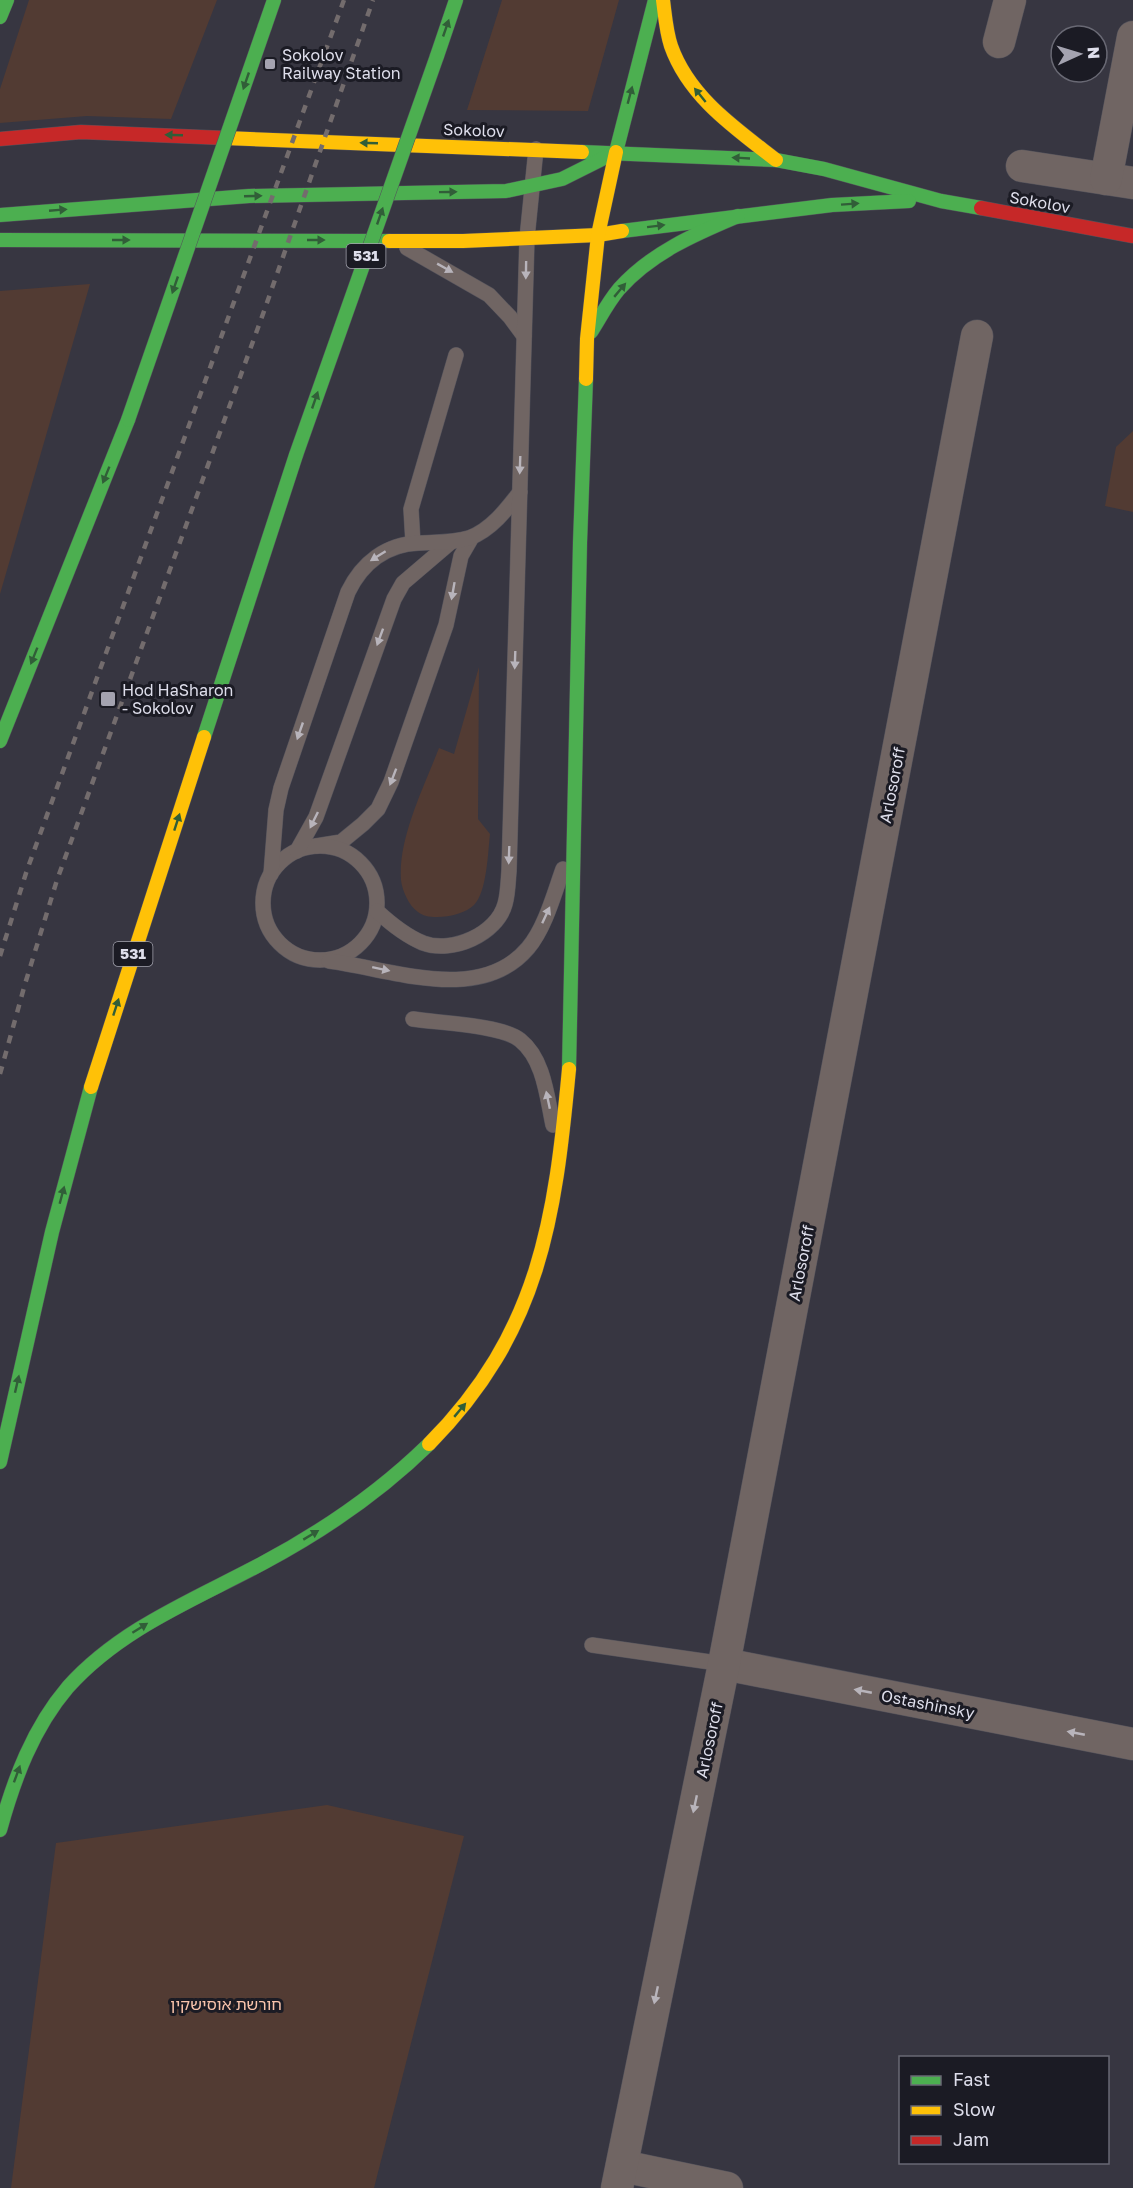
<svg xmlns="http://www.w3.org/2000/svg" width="1133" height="2188" viewBox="0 0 1133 2188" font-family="'Golos Text','Noto Sans Hebrew',sans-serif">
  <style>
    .green { fill: #523b33 }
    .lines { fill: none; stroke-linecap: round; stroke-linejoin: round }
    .lane-casing { stroke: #53525b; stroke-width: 16 }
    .street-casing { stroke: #53525b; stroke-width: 33 }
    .fast-casing { stroke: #53525b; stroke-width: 15 }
    .slow-casing { stroke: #53525b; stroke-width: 15 }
    .jam-casing { stroke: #53525b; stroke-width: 15 }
    .lane { stroke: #706563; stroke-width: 15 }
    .street { stroke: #706563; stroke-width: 32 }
    .fast { stroke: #4caf50; stroke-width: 14 }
    .slow { stroke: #ffc107; stroke-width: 14 }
    .jam { stroke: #c62828; stroke-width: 14 }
    .rail { stroke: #736c6d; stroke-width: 4.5; stroke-dasharray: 8 8; stroke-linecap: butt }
    .fast-bridge-casing { stroke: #53525b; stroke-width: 15; stroke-linecap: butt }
    .fast-bridge { stroke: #4caf50; stroke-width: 14 }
    .oneway { fill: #315e38 }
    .oneway2 { fill: #b8b4bb }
    .poi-dot { fill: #a4a3b0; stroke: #1b1b24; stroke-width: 2 }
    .labels { text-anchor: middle; stroke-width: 6; stroke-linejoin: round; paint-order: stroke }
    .shield { fill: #1b1b24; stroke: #a4a4af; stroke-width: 1.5 }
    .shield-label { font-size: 15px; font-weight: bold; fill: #dedeeb }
    .poi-label { font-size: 16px; fill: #dedeeb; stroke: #1b1b24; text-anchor: start }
    .street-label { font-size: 16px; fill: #dedeeb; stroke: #1b1b24 }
    .park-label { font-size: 16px; fill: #fac4ac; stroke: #1b1b24 }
  </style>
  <rect width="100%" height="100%" fill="#373641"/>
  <g class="green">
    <path d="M29,0H217L171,119L87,116L0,123V89Z"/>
    <path d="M502,0H619L588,111L467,110Z"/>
    <path d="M90,284L0,594V291Z"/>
    <path d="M1133,431V512L1105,506L1116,447Z"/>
    <path d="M479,667L478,819L490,834C488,852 487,892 474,905C463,916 430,922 418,912C409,906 402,890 401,880C398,838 424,787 439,748L454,754Z"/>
    <path d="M327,1805L464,1836L374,2188H11L56,1843Z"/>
  </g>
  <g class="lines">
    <defs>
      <g id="lane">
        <path d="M407,248L489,295L510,317L524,336"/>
        <path d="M413,543L411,509L456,355"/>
        <path d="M316,846L341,842L363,824L378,809L391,782L446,625L461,556L472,537"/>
        <circle cx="320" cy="903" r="57"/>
        <path d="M297,851L316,817L394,599L403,583L451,542"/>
        <path d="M271,874L276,810L281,788L348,592C362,563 386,544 419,543C437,542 453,543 469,538C491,530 507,509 520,492"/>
        <path d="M377,911C391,924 406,936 423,943C452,954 497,934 505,904C508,894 508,882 509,871L527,238L536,149"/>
        <path d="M329,961C391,969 480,1005 528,948C545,928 554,894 563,869"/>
        <path d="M413,1019C438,1023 502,1025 520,1040C544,1059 547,1097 553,1125"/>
        <path d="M592,1645L724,1664"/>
      </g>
      <g id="street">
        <path d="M999,42L1010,0"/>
        <path d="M1022,166L1133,183"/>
        <path d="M1106,179L1133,37"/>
        <path d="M724,1664L1133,1744"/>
        <path d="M622,2166L727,2188"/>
        <path d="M617,2188L724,1664L977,336"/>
      </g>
      <g id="fast">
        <path d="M0,17L7,0"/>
        <path d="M265,26L274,0"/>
        <path d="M437,56L456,0"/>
        <path d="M582,152L776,160L824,169L941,201L981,208"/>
        <path d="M0,215L249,196L506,191L562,179L616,152L655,0"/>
        <path d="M622,231L832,205L909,201"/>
        <path d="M0,240L389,241"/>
        <path d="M591,332C600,318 608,302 619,289C651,253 695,234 738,216"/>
        <path d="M204,737L296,455"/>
        <path d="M0,741L128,420"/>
        <path d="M569,1069L580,543L586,379"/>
        <path d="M0,1462L52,1232L91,1087"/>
        <path d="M0,1830C14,1779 33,1728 68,1687C121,1628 194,1600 263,1563C323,1531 380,1492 429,1444"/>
      </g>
      <g id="slow">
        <path d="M663,0C665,15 666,31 671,46C689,97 735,128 776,160"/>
        <path d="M225,138L582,152"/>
        <path d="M389,241H463L598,235L622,231"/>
        <path d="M586,379L587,339L598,235L616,152"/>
        <path d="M91,1087L204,737"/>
        <path d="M429,1444C540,1332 555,1219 569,1069"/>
      </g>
      <g id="jam">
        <path d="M0,139L81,132L225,138"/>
        <path d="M981,208L1133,236"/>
      </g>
    </defs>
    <use href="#lane" class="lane-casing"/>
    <use href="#street" class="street-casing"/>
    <use href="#fast" class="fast-casing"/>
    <use href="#slow" class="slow-casing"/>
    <use href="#jam" class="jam-casing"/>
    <use href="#lane" class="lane"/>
    <use href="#street" class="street"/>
    <use href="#fast" class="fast"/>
    <use href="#slow" class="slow"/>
    <use href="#jam" class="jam"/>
    <g class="rail">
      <path d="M0,956L27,870L344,0"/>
      <path d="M0,1074L25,984L57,880L263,314L373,0"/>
    </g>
    <defs>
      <g id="fast-bridge">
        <path d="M128,420L265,26"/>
        <path d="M296,455L437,56"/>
      </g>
    </defs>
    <use href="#fast-bridge" class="fast-bridge-casing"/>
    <use href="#fast-bridge" class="fast-bridge"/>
  </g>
  <defs><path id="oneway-solid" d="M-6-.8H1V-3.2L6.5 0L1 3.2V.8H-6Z" transform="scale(1.5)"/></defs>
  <g class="oneway">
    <use href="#oneway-solid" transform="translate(446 28) rotate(-71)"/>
    <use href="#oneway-solid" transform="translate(246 81) rotate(109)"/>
    <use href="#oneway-solid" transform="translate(630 95) rotate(-75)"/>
    <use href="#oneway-solid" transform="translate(700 95) rotate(-129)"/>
    <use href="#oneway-solid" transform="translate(174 135) rotate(-178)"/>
    <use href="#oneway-solid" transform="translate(369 143) rotate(-178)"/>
    <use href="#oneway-solid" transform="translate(741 158) rotate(-177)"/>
    <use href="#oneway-solid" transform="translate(448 192) rotate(-1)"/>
    <use href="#oneway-solid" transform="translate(253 196) rotate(-2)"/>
    <use href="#oneway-solid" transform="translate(850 204) rotate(-4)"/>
    <use href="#oneway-solid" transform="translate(58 210) rotate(-5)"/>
    <use href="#oneway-solid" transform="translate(380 216) rotate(-71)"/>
    <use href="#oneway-solid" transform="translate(656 226) rotate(-7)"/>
    <use href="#oneway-solid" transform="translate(121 240)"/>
    <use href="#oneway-solid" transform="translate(316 240)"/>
    <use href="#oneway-solid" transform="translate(175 285) rotate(109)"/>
    <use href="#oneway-solid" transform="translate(620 290) rotate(-50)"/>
    <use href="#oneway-solid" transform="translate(315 400) rotate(-71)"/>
    <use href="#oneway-solid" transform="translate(106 475) rotate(112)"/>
    <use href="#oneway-solid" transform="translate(34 656) rotate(112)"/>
    <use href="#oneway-solid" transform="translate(177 822) rotate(-72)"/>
    <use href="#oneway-solid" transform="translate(116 1007) rotate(-72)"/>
    <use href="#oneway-solid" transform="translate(62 1195) rotate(-75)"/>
    <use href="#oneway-solid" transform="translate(17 1384) rotate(-77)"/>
    <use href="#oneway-solid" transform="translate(460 1410) rotate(-50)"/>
    <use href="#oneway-solid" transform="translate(311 1535) rotate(-31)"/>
    <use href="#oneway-solid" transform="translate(140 1628) rotate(-32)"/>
    <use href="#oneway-solid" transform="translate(17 1774) rotate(-70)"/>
  </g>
  <g class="oneway2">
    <use href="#oneway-solid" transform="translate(445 268) rotate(29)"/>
    <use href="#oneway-solid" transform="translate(526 270) rotate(91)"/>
    <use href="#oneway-solid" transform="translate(520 465) rotate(92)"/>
    <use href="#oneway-solid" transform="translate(378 556) rotate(148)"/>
    <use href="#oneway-solid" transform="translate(453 591) rotate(100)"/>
    <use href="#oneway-solid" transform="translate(380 637) rotate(110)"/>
    <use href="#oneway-solid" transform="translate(515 660) rotate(92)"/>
    <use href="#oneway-solid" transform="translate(300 731) rotate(109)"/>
    <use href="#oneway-solid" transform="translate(393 777) rotate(111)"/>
    <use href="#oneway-solid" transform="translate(314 820) rotate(116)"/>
    <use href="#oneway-solid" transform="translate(509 855) rotate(92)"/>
    <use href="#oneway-solid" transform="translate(546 915) rotate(-65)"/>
    <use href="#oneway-solid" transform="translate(381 969) rotate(12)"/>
    <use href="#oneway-solid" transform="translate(548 1100) rotate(-102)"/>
    <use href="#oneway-solid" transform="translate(863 1691) rotate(-169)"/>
    <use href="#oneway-solid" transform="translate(1076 1733) rotate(-169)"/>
    <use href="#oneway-solid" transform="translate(695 1804) rotate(102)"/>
    <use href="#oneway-solid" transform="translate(656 1995) rotate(102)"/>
  </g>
  <g class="poi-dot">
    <rect x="264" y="58" width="12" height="12" rx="3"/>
    <rect x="100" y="691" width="16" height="16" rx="3"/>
  </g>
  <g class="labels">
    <g class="shield">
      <rect x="346.5" y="244" width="39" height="24" rx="4.5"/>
      <rect x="113.5" y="942" width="39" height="24" rx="4.5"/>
    </g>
    <g class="shield-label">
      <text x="366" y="261">531</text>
      <text x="133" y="959">531</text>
    </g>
    <g class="poi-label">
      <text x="282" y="61">Sokolov<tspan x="282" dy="18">Railway Station</tspan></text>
      <text x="122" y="696">Hod HaSharon<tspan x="122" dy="18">- Sokolov</tspan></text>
    </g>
    <g class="street-label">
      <text transform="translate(474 130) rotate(2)" y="6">Sokolov</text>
      <text transform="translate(1040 202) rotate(10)" y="6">Sokolov</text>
      <text transform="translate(892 785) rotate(-79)" y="6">Arlosoroff</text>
      <text transform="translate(801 1263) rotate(-79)" y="6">Arlosoroff</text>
      <text transform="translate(928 1704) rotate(11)" y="6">Ostashinsky</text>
      <text transform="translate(709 1740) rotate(-78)" y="6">Arlosoroff</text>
    </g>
    <g class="park-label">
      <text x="226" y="2010">חורשת אוסישקין</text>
    </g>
  </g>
  <rect x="899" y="2056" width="210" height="108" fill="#1b1b24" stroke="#696974" stroke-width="1.5"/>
  <rect x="911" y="2076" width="30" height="9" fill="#4caf50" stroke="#696974" stroke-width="1.5"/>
  <text x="953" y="2086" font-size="18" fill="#dedeeb">Fast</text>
  <rect x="911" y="2106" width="30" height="9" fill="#ffc107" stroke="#696974" stroke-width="1.5"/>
  <text x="953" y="2116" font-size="18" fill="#dedeeb">Slow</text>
  <rect x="911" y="2136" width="30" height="9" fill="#c62828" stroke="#696974" stroke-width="1.5"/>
  <text x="953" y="2146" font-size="18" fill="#dedeeb">Jam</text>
  <g transform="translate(1079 54) rotate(86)"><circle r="28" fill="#1b1b24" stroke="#696974" stroke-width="1.5"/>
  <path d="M0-4.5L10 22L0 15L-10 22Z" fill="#a4a3b0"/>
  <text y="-9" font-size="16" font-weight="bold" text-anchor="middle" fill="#dedeeb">N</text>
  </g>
</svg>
